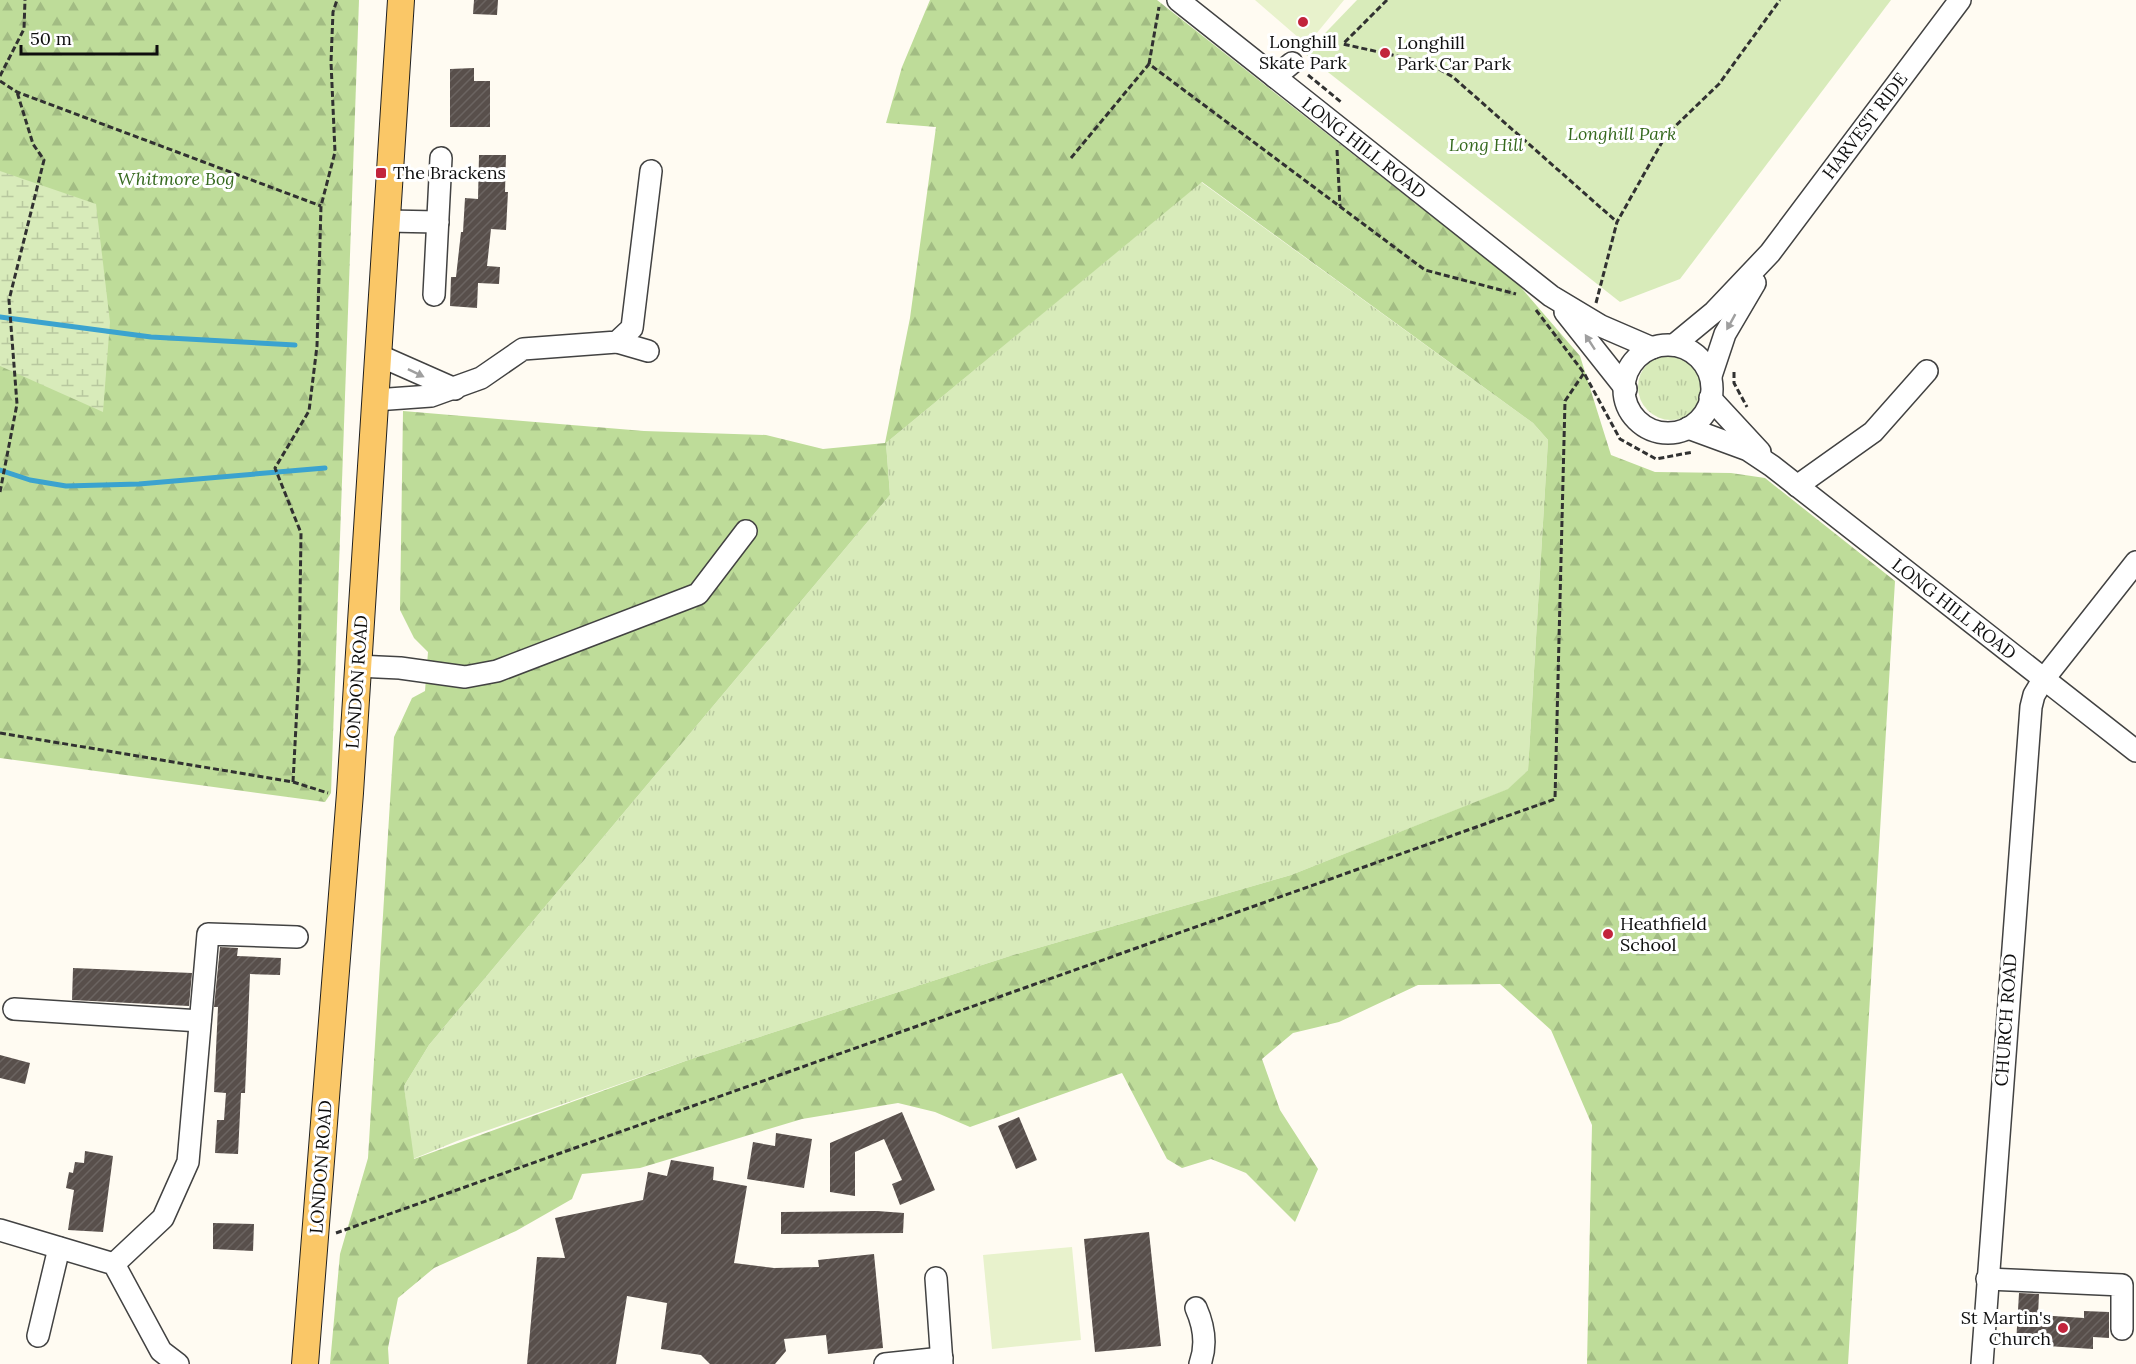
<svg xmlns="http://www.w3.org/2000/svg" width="2136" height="1364" viewBox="0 0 2136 1364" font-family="Lora,serif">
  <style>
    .grass { fill: url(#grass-tufts) }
    .forest { fill: url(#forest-firs); fill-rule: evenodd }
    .wetland { fill: url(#wetland-marsh) }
    .park { fill: #d8ebba }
    .pitch { fill: #e8f2cc }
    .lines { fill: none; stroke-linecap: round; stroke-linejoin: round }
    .stream { stroke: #3ba3cf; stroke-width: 5 }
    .building { fill: url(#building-hatch) }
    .minor-casing { stroke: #424242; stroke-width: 24 }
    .major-casing { stroke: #202020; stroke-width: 28 }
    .path { stroke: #313131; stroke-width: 3; stroke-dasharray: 6 3; stroke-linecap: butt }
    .minor { stroke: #fff; stroke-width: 21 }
    .major { stroke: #fac767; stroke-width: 26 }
    .oneway { fill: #9f9f9f }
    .poi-dot { fill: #c2243c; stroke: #fff; stroke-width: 2 }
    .labels { text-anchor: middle; stroke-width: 6; stroke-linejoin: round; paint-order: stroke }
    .poi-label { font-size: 18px; fill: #0f0f0f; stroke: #fff; text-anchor: start }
    .street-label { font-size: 18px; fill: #0f0f0f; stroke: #fff }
    .park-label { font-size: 18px; font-style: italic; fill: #35691e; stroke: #fff }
  </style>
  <defs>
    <pattern id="grass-tufts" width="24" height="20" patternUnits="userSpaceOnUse" patternTransform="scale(1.5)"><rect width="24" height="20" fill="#d8ebba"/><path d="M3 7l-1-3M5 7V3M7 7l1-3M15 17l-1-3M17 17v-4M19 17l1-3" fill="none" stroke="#b8c89f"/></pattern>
    <pattern id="forest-firs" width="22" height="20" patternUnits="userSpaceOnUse" patternTransform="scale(1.5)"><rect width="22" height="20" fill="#bedc99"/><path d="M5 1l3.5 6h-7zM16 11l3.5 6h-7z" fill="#a2bc83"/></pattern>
    <pattern id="wetland-marsh" width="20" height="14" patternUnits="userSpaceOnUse" patternTransform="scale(1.5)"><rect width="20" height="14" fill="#d8ebba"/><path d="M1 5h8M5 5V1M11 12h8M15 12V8" fill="none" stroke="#b8c89f"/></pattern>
    <pattern id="building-hatch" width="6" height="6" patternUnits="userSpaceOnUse" patternTransform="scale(1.5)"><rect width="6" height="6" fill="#584f4b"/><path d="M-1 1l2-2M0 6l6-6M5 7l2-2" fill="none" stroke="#6b6461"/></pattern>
  </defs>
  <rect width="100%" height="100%" fill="#fffbf2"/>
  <g class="grass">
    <path d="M1201,182L1533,423L1548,440L1528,770L1509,789L1291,875L1013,955L691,1059L457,1141L413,1159L404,1086L429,1045L890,495L886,443Z"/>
    <circle cx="1671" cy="387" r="33"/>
  </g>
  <g class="forest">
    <path d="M0,0H359L331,793L325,802L0,758Z"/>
    <path d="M930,0H1157L1518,284L1580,356L1611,455L1655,472L1731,473L1765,478L1895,581L1848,1364H1587L1592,1125L1551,1030L1500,984L1418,985L1339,1022L1293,1033L1262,1059L1280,1110L1318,1169L1295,1222L1246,1173L1211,1159L1182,1168L1167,1159L1122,1073L970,1127L935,1112L898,1103L802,1119L640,1168L582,1174L572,1199L516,1231L434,1268L398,1298L388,1348L389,1364H330L340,1254L368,1158L394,737L412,698L425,691L428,652L414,638L400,610L403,411L644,431L766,435L823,449L885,443L910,318L936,127L886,123L902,67ZM1202,182L1533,423L1548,440L1528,770L1508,789L1291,875L1013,955L691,1059L414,1159L404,1086L429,1045L890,495L886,443Z"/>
  </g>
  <path class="wetland" d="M0,171L96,204L110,322L103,412L0,366Z"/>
  <path class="park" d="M1357,0H1891L1680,279L1620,302L1305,54Z"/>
  <g class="pitch">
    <path d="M1255,0H1344L1307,45Z"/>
    <path d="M1072,1247L1081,1340L992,1349L983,1255Z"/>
  </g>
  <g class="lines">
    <g class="stream">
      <path d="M0,317L151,337L295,345"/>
      <path d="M0,470L30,480L66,486L139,484L325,468"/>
    </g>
  </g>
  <g class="building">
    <path d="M474,0H498L497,15L473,14Z"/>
    <path d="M474,68V81H490V127H450V69Z"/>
    <path d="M479,155H506L505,192H508L506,230L491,229L487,266L500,267L499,284L478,283L477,308L450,306L451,277H456L461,232H463L465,198L478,199Z"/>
    <path d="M220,947L238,948L237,956L281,958L280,975L250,974L245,1093H241L238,1154L215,1153L217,1120H224L226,1093L214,1092L218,1007H214Z"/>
    <path d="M73,968L192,973L189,1006L72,1000Z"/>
    <path d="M0,1055L30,1063L25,1084L0,1078Z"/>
    <path d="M902,1112L935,1190L900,1205L892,1184L902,1180L884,1139L855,1152V1196L830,1192V1143Z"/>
    <path d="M1019,1117L1037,1160L1016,1169L998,1126Z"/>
    <path d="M776,1133L812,1139L804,1188L747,1179L753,1142L775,1146Z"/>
    <path d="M85,1151L113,1156L103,1232L68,1230L74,1190L66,1188L69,1172L73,1173L75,1162L84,1163Z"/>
    <path d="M671,1160L714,1167L713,1180L747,1186L734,1263L774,1268L819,1267L818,1260L874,1254L883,1348L828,1354L826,1335L784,1339L786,1351L775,1364H710L701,1355L661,1349L667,1303L627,1296L616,1364H527L537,1257L565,1258L555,1218L643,1200L648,1172L667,1176Z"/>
    <path d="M877,1211L904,1213L903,1233L781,1234V1212Z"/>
    <path d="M213,1223L254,1224L253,1251L213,1249Z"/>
    <path d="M1149,1232L1161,1346L1095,1352L1084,1239Z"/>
    <path d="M2019,1293L2039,1294L2038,1315L2084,1318V1311L2109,1312V1338L2093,1337V1349L2016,1344Z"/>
  </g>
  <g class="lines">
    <defs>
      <g id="minor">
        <path d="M1178,0L1551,296L1601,326L1652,348"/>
        <path d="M1275,77L1292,63"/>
        <path d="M387,221L438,222"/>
        <path d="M434,295L441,158"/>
        <path d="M1565,312L1626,389"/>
        <path d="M617,342L648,351"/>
        <path d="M1674,345L1714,312L1770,253L1960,0"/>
        <circle cx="1668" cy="389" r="44"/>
        <path d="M378,355L455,389"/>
        <path d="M1711,376L1725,334L1755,283"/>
        <path d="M1710,398L1760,452"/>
        <path d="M375,400L431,396L481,378L523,349L617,342L632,328L651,171"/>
        <path d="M1688,428L1748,450L1772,466L2136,751"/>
        <path d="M1797,486L1873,432L1927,371"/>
        <path d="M357,666L400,668L465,677L497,671L698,594L746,531"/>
        <path d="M14,1009L200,1021"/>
        <path d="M0,1230L114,1264L161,1351L178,1364"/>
        <path d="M114,1264L163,1218L188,1162L208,934L297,937"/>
        <path d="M936,1278L942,1364"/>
        <path d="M1987,1279L2122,1285V1329"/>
        <path d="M1196,1308C1204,1326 1207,1345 1200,1364"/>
        <path d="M38,1336L59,1248"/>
        <path d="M885,1364L942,1358"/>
        <path d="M1982,1364L2031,707L2034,695L2043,680L2136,562"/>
      </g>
      <path id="major" d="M305,1364L350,793L401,0"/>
    </defs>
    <use href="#minor" class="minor-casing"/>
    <use href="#major" class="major-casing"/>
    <g class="path">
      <path d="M1387,0L1343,44L1428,63L1453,77L1617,222"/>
      <path d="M1149,64L1159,7"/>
      <path d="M1308,75L1341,102"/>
      <path d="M0,76L24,29L25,0"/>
      <path d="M0,81L17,92L321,206"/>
      <path d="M1337,150L1340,206"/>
      <path d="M1071,158L1149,64L1425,270L1516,294"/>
      <path d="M1596,303L1617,222L1666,135L1719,84L1780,0"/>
      <path d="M1536,310L1584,373L1620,439L1656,459L1693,452"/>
      <path d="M1734,372V383L1747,407"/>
      <path d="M0,492L17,404L9,300L44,160L33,144L17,92"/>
      <path d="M0,733L293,782L328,793"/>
      <path d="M293,782L299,669L301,533L275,468L309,411L317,346L321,206L335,152L331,62L333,12L337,0"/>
      <path d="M336,1233L1555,799L1565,401L1584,373"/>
    </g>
    <use href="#minor" class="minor"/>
    <use href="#major" class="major"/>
  </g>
  <defs><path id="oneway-solid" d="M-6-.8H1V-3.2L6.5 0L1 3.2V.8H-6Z" transform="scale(1.5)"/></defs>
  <g class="oneway">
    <use href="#oneway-solid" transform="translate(1731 322) rotate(119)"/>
    <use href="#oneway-solid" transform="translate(1590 342) rotate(-123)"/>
    <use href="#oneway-solid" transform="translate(416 373) rotate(26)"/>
  </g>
  <g class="poi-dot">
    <circle cx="1303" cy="22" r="6"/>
    <circle cx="1385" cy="53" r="6"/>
    <rect x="375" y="167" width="12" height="12" rx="3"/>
    <circle cx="1608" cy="934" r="6"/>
    <circle cx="2063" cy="1328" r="6"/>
  </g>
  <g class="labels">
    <g class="poi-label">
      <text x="1303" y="48" text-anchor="middle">Longhill<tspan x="1303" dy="21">Skate Park</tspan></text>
      <text x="1397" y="49">Longhill<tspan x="1397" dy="21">Park Car Park</tspan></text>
      <text x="393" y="179">The Brackens</text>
      <text x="1620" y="930">Heathfield<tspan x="1620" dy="21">School</tspan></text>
      <text x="2051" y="1324" text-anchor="end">St Martin's<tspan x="2051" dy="21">Church</tspan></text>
    </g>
    <g class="street-label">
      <text transform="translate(1865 126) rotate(-53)" y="6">HARVEST RIDE</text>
      <text transform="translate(1364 148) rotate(38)" y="6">LONG HILL ROAD</text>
      <text transform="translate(1954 609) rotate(38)" y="6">LONG HILL ROAD</text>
      <text transform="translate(357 682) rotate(-86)" y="6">LONDON ROAD</text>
      <text transform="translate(2006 1020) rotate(-86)" y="6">CHURCH ROAD</text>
      <text transform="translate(321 1167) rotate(-86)" y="6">LONDON ROAD</text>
    </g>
    <g class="park-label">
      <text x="1622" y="140">Longhill Park</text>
      <text x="1486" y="151">Long Hill</text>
      <text x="176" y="185">Whitmore Bog</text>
    </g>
  </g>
  <path d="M21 45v9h136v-9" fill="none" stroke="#0f0f0f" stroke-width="3"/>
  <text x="30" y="45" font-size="18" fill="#0f0f0f" stroke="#ffffff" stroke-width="4.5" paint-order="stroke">50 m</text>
</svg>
